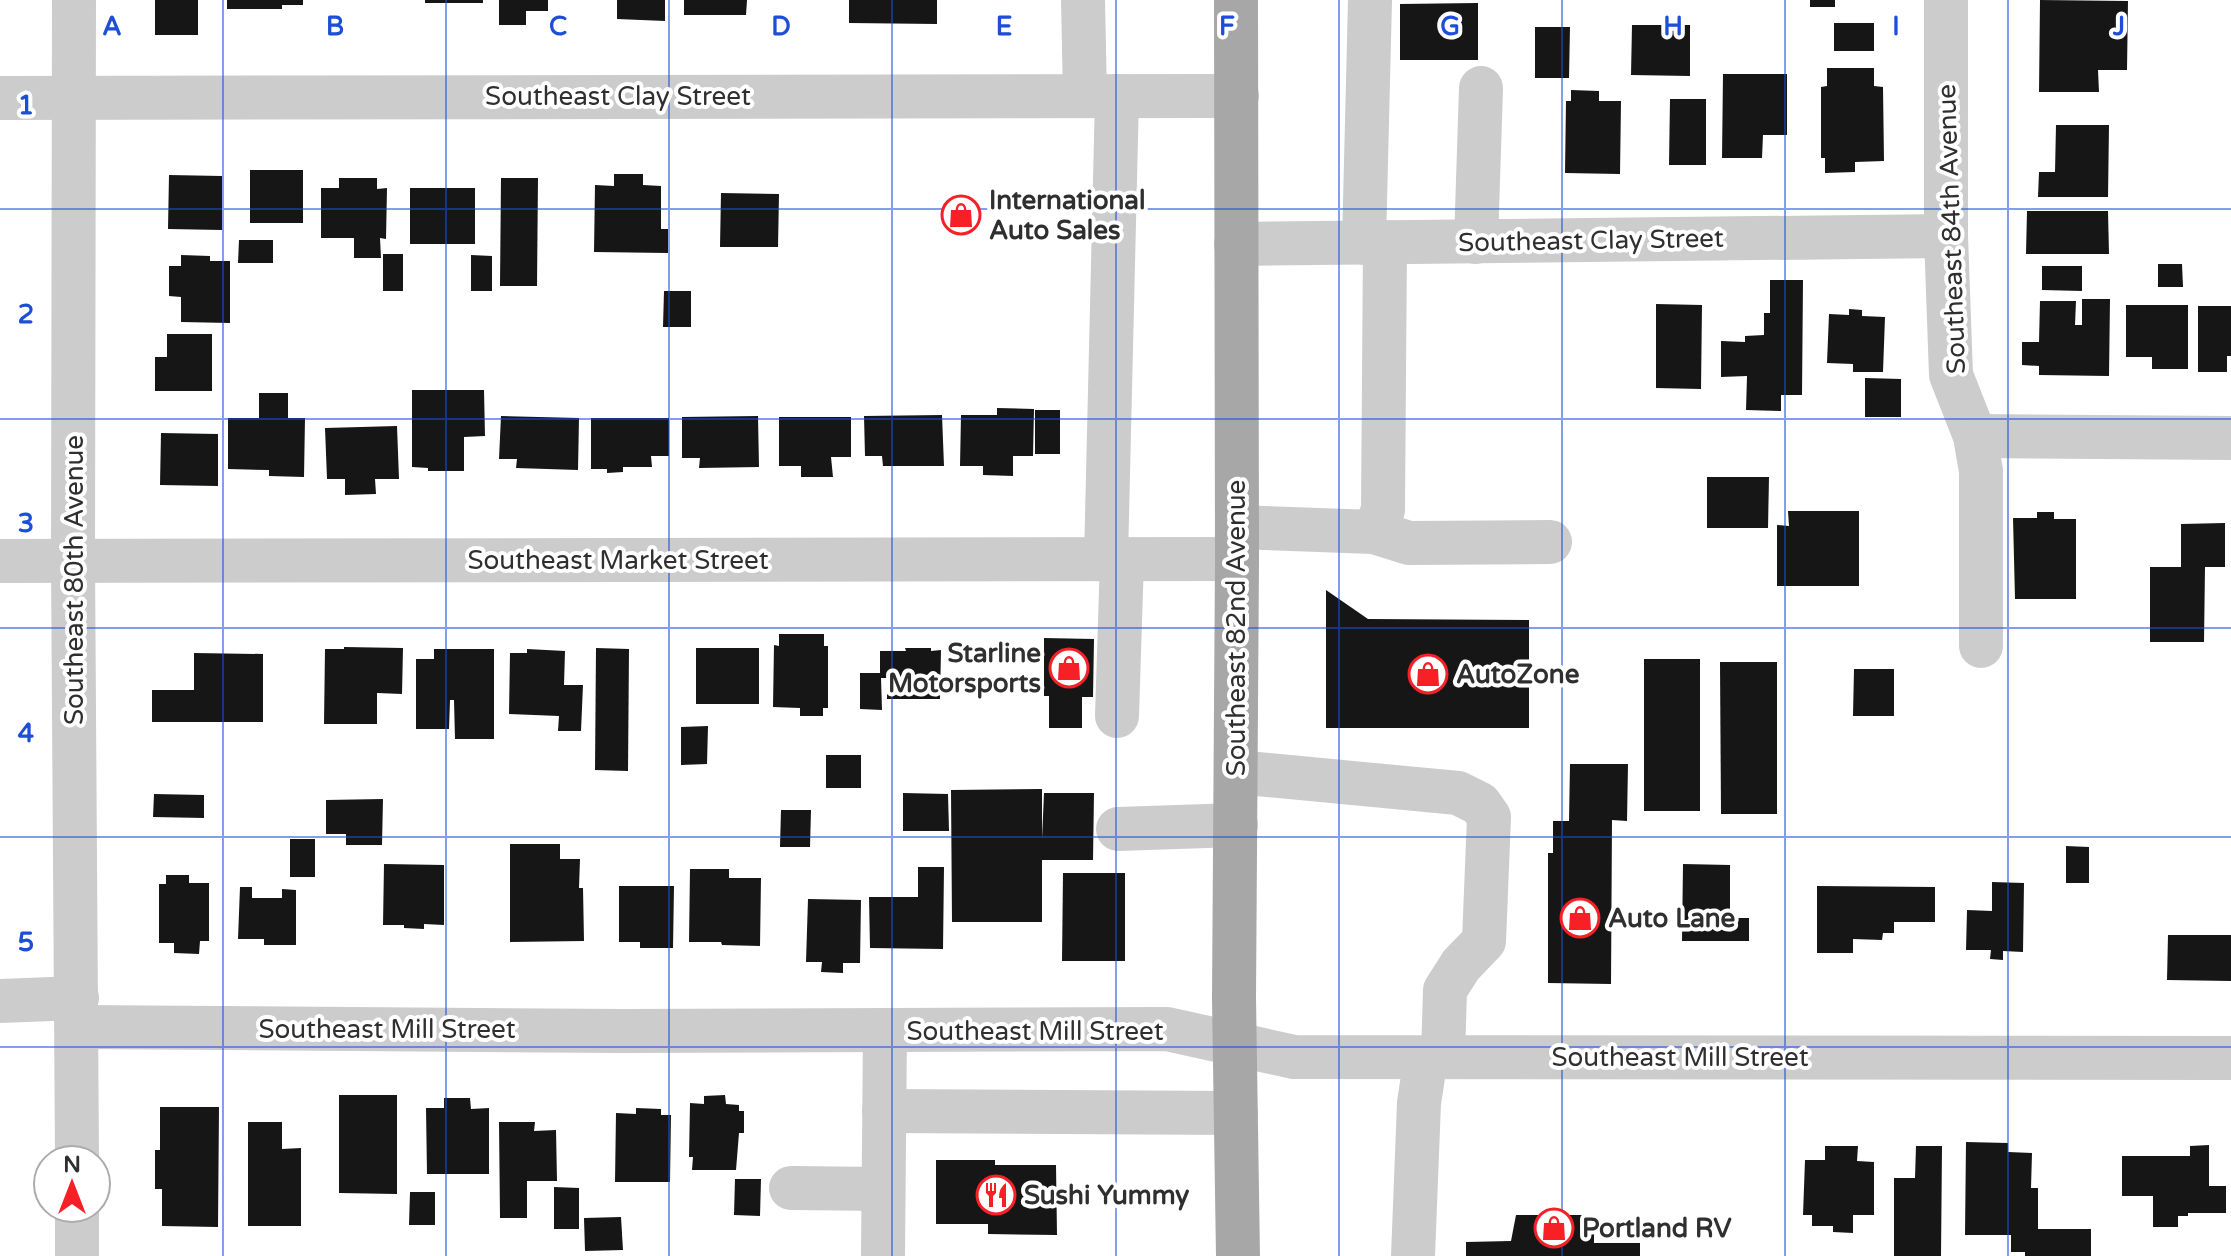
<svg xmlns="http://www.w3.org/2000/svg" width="2231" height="1256" viewBox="0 0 2231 1256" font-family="'Varela Round',sans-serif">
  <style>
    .building { fill: #161616 }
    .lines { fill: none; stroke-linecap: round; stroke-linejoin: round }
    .minor { stroke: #ccc; stroke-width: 44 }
    .major { stroke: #a7a7a7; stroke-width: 44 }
    .grid { fill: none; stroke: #1d4ed8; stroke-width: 2; stroke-opacity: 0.55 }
    .labels { text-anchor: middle; stroke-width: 8; stroke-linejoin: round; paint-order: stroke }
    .street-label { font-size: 26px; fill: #2f2f2f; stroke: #fff }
    .poi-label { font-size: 26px; font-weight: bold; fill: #2f2f2f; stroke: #fff; text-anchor: start }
    .grid-label { font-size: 26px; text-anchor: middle; font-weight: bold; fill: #1d4ed8; stroke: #fff; stroke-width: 8; stroke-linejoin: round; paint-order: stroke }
  </style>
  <rect width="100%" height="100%" fill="#fff"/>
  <g class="building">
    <rect x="155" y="0" width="43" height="35"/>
    <path d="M227,0H303V5H282V9H227Z"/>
    <rect x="425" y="0" width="58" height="3"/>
    <path d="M499,0H548V11H526V25H499Z"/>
    <path d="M617,0H665V21L617,19Z"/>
    <path d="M684,0H747L746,15H684Z"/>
    <path d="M849,0H937V24L849,23Z"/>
    <rect x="1810" y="0" width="25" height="7"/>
    <path d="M2040,0L2128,1L2127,70H2098L2099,92H2039Z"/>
    <path d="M1478,3V60H1400V4Z"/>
    <rect x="1834" y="23" width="40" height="28"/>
    <path d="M1632,25H1690V76L1631,75Z"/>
    <path d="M1535,27H1570L1569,78H1535Z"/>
    <path d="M1827,68H1874V86L1883,87L1884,161L1855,162V172L1825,173V158H1821V87L1827,86Z"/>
    <path d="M1723,74H1787V135H1763L1762,158H1722Z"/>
    <path d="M1571,90L1599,91V101H1621L1620,174L1565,173L1566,101H1571Z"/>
    <path d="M1670,99H1706V165H1669Z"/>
    <path d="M2056,125H2109L2108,197H2038L2039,172H2055Z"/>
    <rect x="250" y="170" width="53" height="53"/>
    <path d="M614,174H643V185L661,186V229H668V253L594,252L595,185L614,186Z"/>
    <path d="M169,175L222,176V230L168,229Z"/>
    <path d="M339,178H377V189L387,188L386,239L380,238L381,258H354V238H321V188H339Z"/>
    <path d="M501,178H538L537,286H500Z"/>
    <rect x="410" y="188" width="65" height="56"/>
    <path d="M721,193L779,194L778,247H720Z"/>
    <path d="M2027,211H2108L2109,254H2026Z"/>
    <path d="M239,240H273V263H238Z"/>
    <rect x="383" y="254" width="20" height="37"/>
    <path d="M181,255L210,256V261H230V323L181,322V297L169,296V266H181Z"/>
    <path d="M471,255L492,256V291H471Z"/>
    <path d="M2158,264H2182L2183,287H2158Z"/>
    <path d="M2042,266H2082V291L2042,290Z"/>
    <path d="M1770,280H1803L1802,395H1781V411L1746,410L1747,376L1721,377V341L1745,342V336L1764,335V313H1770Z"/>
    <path d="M664,291H691V327H663Z"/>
    <path d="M2082,299H2110L2109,376L2039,375V366L2022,365V342H2039L2040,301H2076L2075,325H2082Z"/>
    <path d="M1656,304L1702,305L1701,389L1656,388Z"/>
    <path d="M2126,305H2188V369H2152V357H2126Z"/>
    <path d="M2198,306H2231V356H2227V372H2198Z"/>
    <path d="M1849,309L1862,310V316L1885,317L1883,372H1853V364L1827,363L1829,314L1849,315Z"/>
    <path d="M167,334H212V391H155V357H167Z"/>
    <path d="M1865,378L1901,379V417H1865Z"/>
    <path d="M412,390H484L485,436L464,437V471H428V468L412,467Z"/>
    <path d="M259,393H288V418H305L304,477L269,476V470L228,469V418H259Z"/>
    <path d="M997,408L1034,409L1033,456H1013V476L983,475V466H960L961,415H997Z"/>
    <rect x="1035" y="410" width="25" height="44"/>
    <path d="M942,415L944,466H883L882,456H865L864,416Z"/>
    <path d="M501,416L579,418L578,470L516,468L517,459H499Z"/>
    <path d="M758,416L759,467L699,468L700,458H682V417Z"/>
    <path d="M779,417H851V457H831L833,477H801V466H779Z"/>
    <path d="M591,418H669V456H651L652,467H623V472L607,473V469H591Z"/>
    <path d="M397,426L399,479H375L376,494L345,495V479H327L325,428Z"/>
    <path d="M161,433L218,434V486L160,485Z"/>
    <path d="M1707,477H1769L1768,528H1707Z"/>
    <path d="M1788,511H1859V586H1777V525L1789,526Z"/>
    <path d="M2037,512H2054V519H2076V599H2015L2013,518H2037Z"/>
    <path d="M2225,523V567H2205L2204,642H2150V567H2181V524Z"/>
    <path d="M1326,590L1368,619L1529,620V728H1326Z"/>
    <path d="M779,634H824V646H828V708H823V716H800V708L773,707L774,645L779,646Z"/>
    <path d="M1044,638L1094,639L1093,697H1082V728H1049V696H1044Z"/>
    <path d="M344,647L403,648L402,694L377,693V724H324L325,649H344Z"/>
    <path d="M596,648L629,649L628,771L595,770Z"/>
    <rect x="696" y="648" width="63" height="56"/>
    <path d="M905,648H931V651L941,650L940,699H887V678H881L882,710L860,709V673H880V651H906Z"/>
    <path d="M434,649H494V739H455L454,700H450L449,729H416V659H434Z"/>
    <path d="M527,649L565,651L564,685H583L581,731H558L559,716L509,714L510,653H527Z"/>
    <path d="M194,653L263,654V722H152V690H194Z"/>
    <rect x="1644" y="659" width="56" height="152"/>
    <path d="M1720,662H1777V814H1721Z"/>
    <path d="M1854,669H1894V716H1853Z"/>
    <path d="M708,726L707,764L681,765V727Z"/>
    <rect x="826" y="755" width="35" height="33"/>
    <path d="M1570,764H1628L1627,821L1612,820L1611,984L1548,983V853H1553V821H1569Z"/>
    <path d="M1042,789V839L1044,793H1094L1093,860H1042V922H952L951,790Z"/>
    <path d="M903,793L948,794L949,831H903Z"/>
    <path d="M154,794L204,795V818L153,817Z"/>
    <path d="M383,799L382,845H346V834H326V800Z"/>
    <path d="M781,810H811L810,847H780Z"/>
    <rect x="290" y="839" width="25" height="38"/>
    <path d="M510,844H560V859H580L579,888H583L584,941L510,942Z"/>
    <path d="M2066,846L2089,847V883H2066Z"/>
    <path d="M384,864L444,865V925L424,924V929L404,928V925H383Z"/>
    <path d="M1683,864L1730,865V918H1749V941H1682Z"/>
    <path d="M918,867H944L943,949L870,948L869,897H918Z"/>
    <path d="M690,869H729V878H761L760,946L722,945L721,942H689Z"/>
    <path d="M1063,873H1125V961H1062Z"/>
    <path d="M166,875H189V883H209V941H200L199,954L174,953V943H159V884H166Z"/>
    <path d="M1992,882L2024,883L2023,952L2003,951V960L1990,959L1991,950H1966L1967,910L1992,911Z"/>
    <path d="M619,886H674L673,948H640V942H619Z"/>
    <path d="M1817,886L1935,887V922H1894V933H1883L1882,940L1853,939V953H1817Z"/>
    <path d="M240,887H252V898H282V889L296,890V945H264V939H238Z"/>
    <path d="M808,899L861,900L860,963H843V973L821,972L822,962H806Z"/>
    <path d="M2168,935H2231V981L2167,980Z"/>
    <path d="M339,1095H397V1194L339,1193Z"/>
    <path d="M725,1095L726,1104L739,1105V1111H744V1133H739L736,1170H692L693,1157H689L690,1103L704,1104V1096Z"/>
    <path d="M444,1098H470L471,1109L489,1108V1174H427L426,1108H444Z"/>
    <path d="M160,1107H219L218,1227L162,1226V1189H155V1150H160Z"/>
    <path d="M636,1108L661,1109V1115H671L670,1182H615L616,1113L636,1114Z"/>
    <path d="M248,1122H282V1149L301,1148V1226H248Z"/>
    <path d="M499,1122H535L534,1131L556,1130L557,1181H527V1218H500Z"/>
    <path d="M1966,1142L2008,1143V1152L2032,1153L2031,1188H2038V1229H2091V1256H2025V1252H2011V1235H1965Z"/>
    <path d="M2209,1145V1186H2226V1213H2188V1216H2178V1227H2153V1196H2122V1156H2190V1146Z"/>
    <path d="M1825,1146H1858L1857,1161L1874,1162V1215H1853V1233L1833,1232V1226H1812V1215H1803L1805,1160H1825Z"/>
    <path d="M1916,1146H1942L1941,1256H1894V1178H1915Z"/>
    <path d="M936,1160H995V1165H1056L1057,1235L988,1234V1224H936Z"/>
    <path d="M735,1179H761L760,1216L734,1215Z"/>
    <path d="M554,1187L579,1188V1229H554Z"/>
    <path d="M410,1192H435V1225H409Z"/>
    <path d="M1516,1215H1594V1243H1640V1256H1466V1242L1511,1241Z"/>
    <path d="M621,1217L623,1250L585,1251L584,1218Z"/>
  </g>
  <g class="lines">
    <g class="minor">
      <path d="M74,0L73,561L77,1160"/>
      <path d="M1083,0L1085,96"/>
      <path d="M1946,0V236L1951,375L1975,436L1981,471V646"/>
      <path d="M0,98L1237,96"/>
      <path d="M1476,242L1481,88"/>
      <path d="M1364,243L1370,0"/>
      <path d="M1236,244L1946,236"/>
      <path d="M1975,436L2231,438"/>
      <path d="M1237,527L1374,532L1383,510L1385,242"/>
      <path d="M1374,532L1409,543L1550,542"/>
      <path d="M1106,559L1117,96"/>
      <path d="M0,561L1237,559"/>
      <path d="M1117,716L1122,559"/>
      <path d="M1236,772L1458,793L1480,804L1489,817L1484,941L1461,965L1445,990L1443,1057"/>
      <path d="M1118,829L1236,825"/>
      <path d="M0,1001L77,998"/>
      <path d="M77,1027L622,1031L1167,1029L1294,1057L2231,1058"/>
      <path d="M884,1111L1236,1113"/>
      <path d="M791,1188L883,1189"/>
      <path d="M77,1256V1208"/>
      <path d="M883,1256L885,1030"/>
      <path d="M1413,1256L1419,1103L1426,1057"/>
    </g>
    <path class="major" d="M1236,0L1237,559L1234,998L1238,1256"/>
  </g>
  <path class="grid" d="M223,0V1256M446,0V1256M669,0V1256M892,0V1256M1116,0V1256M1339,0V1256M1562,0V1256M1785,0V1256M2008,0V1256M0,209H2231M0,419H2231M0,628H2231M0,837H2231M0,1047H2231"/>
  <defs>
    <symbol id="shop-ring" viewBox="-11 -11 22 22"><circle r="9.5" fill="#fff" stroke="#f72026" stroke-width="1.5"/><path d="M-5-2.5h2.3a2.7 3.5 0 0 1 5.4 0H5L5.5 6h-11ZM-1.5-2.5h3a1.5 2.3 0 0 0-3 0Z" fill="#f72026"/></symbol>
    <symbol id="restaurant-ring" viewBox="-11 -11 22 22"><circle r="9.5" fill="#fff" stroke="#f72026" stroke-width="1.5"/><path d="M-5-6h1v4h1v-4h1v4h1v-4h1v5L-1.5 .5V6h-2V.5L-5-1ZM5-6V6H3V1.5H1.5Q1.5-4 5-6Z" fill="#f72026"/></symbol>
  </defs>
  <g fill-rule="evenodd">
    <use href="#shop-ring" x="939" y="193" width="44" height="44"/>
    <use href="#shop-ring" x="1047" y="646" width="44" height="44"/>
    <use href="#shop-ring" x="1406" y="652" width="44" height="44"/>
    <use href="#shop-ring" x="1558" y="896" width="44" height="44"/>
    <use href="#restaurant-ring" x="974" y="1173" width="44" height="44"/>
    <use href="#shop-ring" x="1532" y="1206" width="44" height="44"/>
  </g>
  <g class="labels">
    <g class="street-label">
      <text x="618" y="105">Southeast Clay Street</text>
      <text transform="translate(1951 229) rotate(-92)" y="9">Southeast 84th Avenue</text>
      <text transform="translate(1591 240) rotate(-1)" y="9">Southeast Clay Street</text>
      <text x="618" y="569">Southeast Market Street</text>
      <text transform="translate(74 580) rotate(-90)" y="9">Southeast 80th Avenue</text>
      <text transform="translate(1236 628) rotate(-90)" y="9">Southeast 82nd Avenue</text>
      <text x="387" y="1038">Southeast Mill Street</text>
      <text x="1035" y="1040">Southeast Mill Street</text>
      <text x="1680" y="1066">Southeast Mill Street</text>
    </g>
    <g class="poi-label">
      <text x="989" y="209">International<tspan x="989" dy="30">Auto Sales</tspan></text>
      <text x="1041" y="662" text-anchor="end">Starline<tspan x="1041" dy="30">Motorsports</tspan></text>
      <text x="1456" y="683">AutoZone</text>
      <text x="1608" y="927">Auto Lane</text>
      <text x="1024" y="1204">Sushi Yummy</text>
      <text x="1582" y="1237">Portland RV</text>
    </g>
  </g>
  <g class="grid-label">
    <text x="112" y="35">A</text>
    <text x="335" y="35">B</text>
    <text x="558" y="35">C</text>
    <text x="781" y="35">D</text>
    <text x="1004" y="35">E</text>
    <text x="1227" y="35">F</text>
    <text x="1450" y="35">G</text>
    <text x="1673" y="35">H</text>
    <text x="1896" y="35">I</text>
    <text x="2119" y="35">J</text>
    <text x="26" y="114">1</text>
    <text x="26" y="323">2</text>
    <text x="26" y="532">3</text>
    <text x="26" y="742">4</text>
    <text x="26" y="951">5</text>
  </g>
  <g transform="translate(72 1184)"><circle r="38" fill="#ffffff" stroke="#acacac" stroke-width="2"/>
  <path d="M0-6L14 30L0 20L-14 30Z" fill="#f72026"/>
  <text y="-12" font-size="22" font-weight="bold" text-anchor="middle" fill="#2f2f2f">N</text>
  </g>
</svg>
